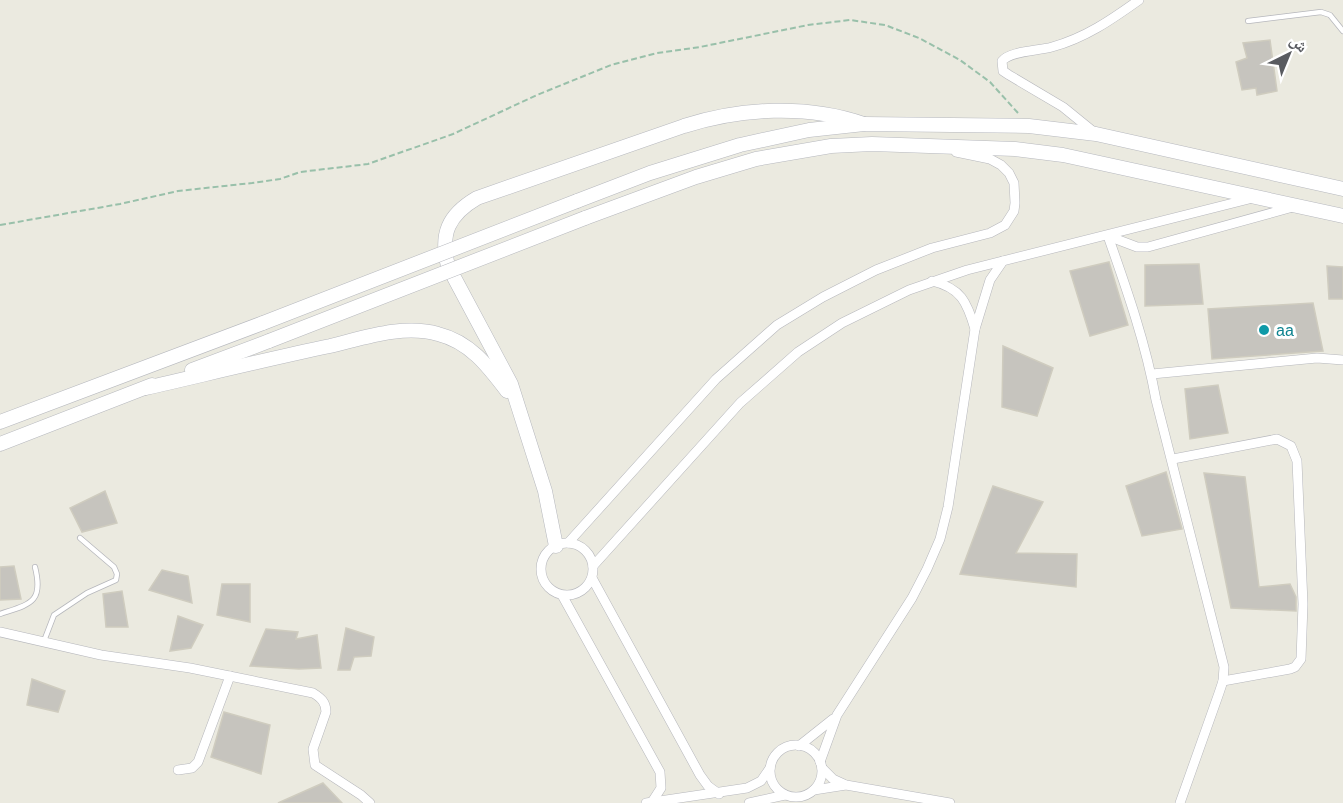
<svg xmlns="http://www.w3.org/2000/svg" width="1343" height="803" viewBox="0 0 1343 803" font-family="Arial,'Noto Naskh Arabic',sans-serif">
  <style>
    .building { fill: #c6c4be; stroke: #cfccbf; stroke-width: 1.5 }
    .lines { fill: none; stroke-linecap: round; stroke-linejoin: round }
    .service-casing { stroke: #b6b7bc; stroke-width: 6 }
    .minor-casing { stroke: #b6b7bc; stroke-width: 10 }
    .secondary-casing { stroke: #b6b8be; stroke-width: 15 }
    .path { stroke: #99c0aa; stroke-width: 2; stroke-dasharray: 6 3; stroke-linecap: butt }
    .service { stroke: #fff; stroke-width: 4.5 }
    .minor { stroke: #fff; stroke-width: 9 }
    .secondary { stroke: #fff; stroke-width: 14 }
    .secondary-bridge-casing { stroke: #b6b8be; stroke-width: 15; stroke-linecap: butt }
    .secondary-bridge { stroke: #fff; stroke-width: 14 }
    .culture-dot { fill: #0f9aa8; stroke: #fff; stroke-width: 2 }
    .labels { text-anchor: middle; stroke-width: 6; stroke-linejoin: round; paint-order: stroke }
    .culture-label { font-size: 16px; fill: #0d838f; stroke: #fff; text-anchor: start }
  </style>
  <rect width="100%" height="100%" fill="#ebeae0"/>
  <g class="building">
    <path d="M1270,40L1277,91L1257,95L1256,88L1242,90L1236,62L1247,58L1243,43Z"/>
    <path d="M1109,262L1128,325L1090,336L1070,271Z"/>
    <path d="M1199,264L1203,304L1145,306V265Z"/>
    <path d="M1327,266L1343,267V299H1329Z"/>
    <path d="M1313,303L1323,351L1212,359L1208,309Z"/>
    <path d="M1003,346L1053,368L1037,416L1002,407Z"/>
    <path d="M1218,385L1228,433L1190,439L1185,389Z"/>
    <path d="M1166,472L1182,529L1142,536L1126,486Z"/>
    <path d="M1204,473L1245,477L1259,587L1290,584L1296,597V611L1231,608Z"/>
    <path d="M993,486L1043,502L1016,553L1077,554L1076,587L960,574Z"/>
    <path d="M105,491L117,523L82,532L70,508Z"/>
    <path d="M14,566L21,599L0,600V567Z"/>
    <path d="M162,570L188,576L192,603L149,590Z"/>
    <path d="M222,584H250V622L217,615Z"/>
    <path d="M122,591L128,627H106L103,594Z"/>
    <path d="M178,616L203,625L191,648L170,651Z"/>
    <path d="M346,628L374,637L371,656L354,657L350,670H338Z"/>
    <path d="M266,629L298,632L296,639L317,635L321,668L299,669L250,666Z"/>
    <path d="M32,679L65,691L58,712L27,705Z"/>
    <path d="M224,712L270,725L261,774L211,757Z"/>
    <path d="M323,783L342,803H278Z"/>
  </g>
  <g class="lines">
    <defs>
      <g id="service">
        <path d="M1248,21L1321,12L1330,15L1343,31"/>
        <path d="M0,614C30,604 44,603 35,567"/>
        <path d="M44,641L54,615L87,593L116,580L117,574L114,567L80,538"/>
      </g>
      <g id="minor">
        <path d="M1095,133L1063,107L1009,75L1003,71L1002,61C1010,51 1038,51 1052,47C1085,38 1111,20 1139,0"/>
        <path d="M1108,236C1127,290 1146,344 1156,400L1224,667L1223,681L1219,693L1180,803"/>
        <path d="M1108,236L1137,247H1148L1293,207"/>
        <path d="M932,281C961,288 967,302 975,329"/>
        <path d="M1152,374L1317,358L1343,360"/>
        <path d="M1173,459L1277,439L1291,446L1297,461L1303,604L1301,659L1295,667L1290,669L1223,681"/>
        <path d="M568,543L716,379L777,325L823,297L876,270L932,248L990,233L1005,225L1014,211L1015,203L1014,183L1009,173L1001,165L990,159L956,152"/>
        <circle cx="567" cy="569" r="26"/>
        <path d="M593,566L740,403L798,352L842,323L909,290L967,270L1253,198"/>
        <path d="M592,578L700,775L708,786L719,794"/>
        <path d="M562,595L660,772L661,788L652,802"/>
        <path d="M0,632L101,655L190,668L313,693C321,698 326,702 326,712L313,749L315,765L361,795L370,803"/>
        <circle cx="796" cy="771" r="26"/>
        <path d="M799,746L833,719"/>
        <path d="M820,762L837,715L912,598L927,569L940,539L948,507L975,329L990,280L1003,261"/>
        <path d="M822,768L833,779L844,784"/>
        <path d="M178,770L192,768L198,762L230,676"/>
        <path d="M814,790L846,785L950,803"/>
        <path d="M646,803L747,788L761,781L770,768"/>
        <path d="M749,803L785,795"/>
      </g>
      <g id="secondary">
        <path d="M577,201L650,173L740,145L809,130L864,124L1029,126L1096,134L1343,189"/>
        <path d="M585,218L696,177L756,159L831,146L872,144L1015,149L1063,155L1343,216"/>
        <path d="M192,370L269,341"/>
        <path d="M146,388C207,374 268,359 330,346C364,338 403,324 438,334C470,342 488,366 507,391"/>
        <path d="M0,422L263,323"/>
        <path d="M0,444L152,385"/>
        <path d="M556,546L545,491L511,384L448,266C440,234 448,215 477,198L684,126C740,108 807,104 864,124"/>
      </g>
    </defs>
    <use href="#service" class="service-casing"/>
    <use href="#minor" class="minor-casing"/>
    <use href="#secondary" class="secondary-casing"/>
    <path class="path" d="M0,225L120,204L178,191L252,183L280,179L300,172L368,164L453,134L537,95L611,65L657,53L700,47L808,25L850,20L885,25L919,38L960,60L990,82L1018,113"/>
    <use href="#service" class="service"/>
    <use href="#minor" class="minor"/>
    <use href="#secondary" class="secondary"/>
    <defs>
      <g id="secondary-bridge">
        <path d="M263,323L577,201"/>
        <path d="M269,341L585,218"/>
      </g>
    </defs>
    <use href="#secondary-bridge" class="secondary-bridge-casing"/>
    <use href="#secondary-bridge" class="secondary-bridge"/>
  </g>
  <circle class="culture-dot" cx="1264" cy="330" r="6"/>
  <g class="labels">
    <g class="culture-label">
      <text x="1276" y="336">aa</text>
    </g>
  </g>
  <g transform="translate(1289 54) rotate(43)" stroke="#ffffff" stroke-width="4.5" paint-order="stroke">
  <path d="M0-4.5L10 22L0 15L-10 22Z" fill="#595b60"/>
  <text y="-9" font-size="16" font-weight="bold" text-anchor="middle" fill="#595b60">ش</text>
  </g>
</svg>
